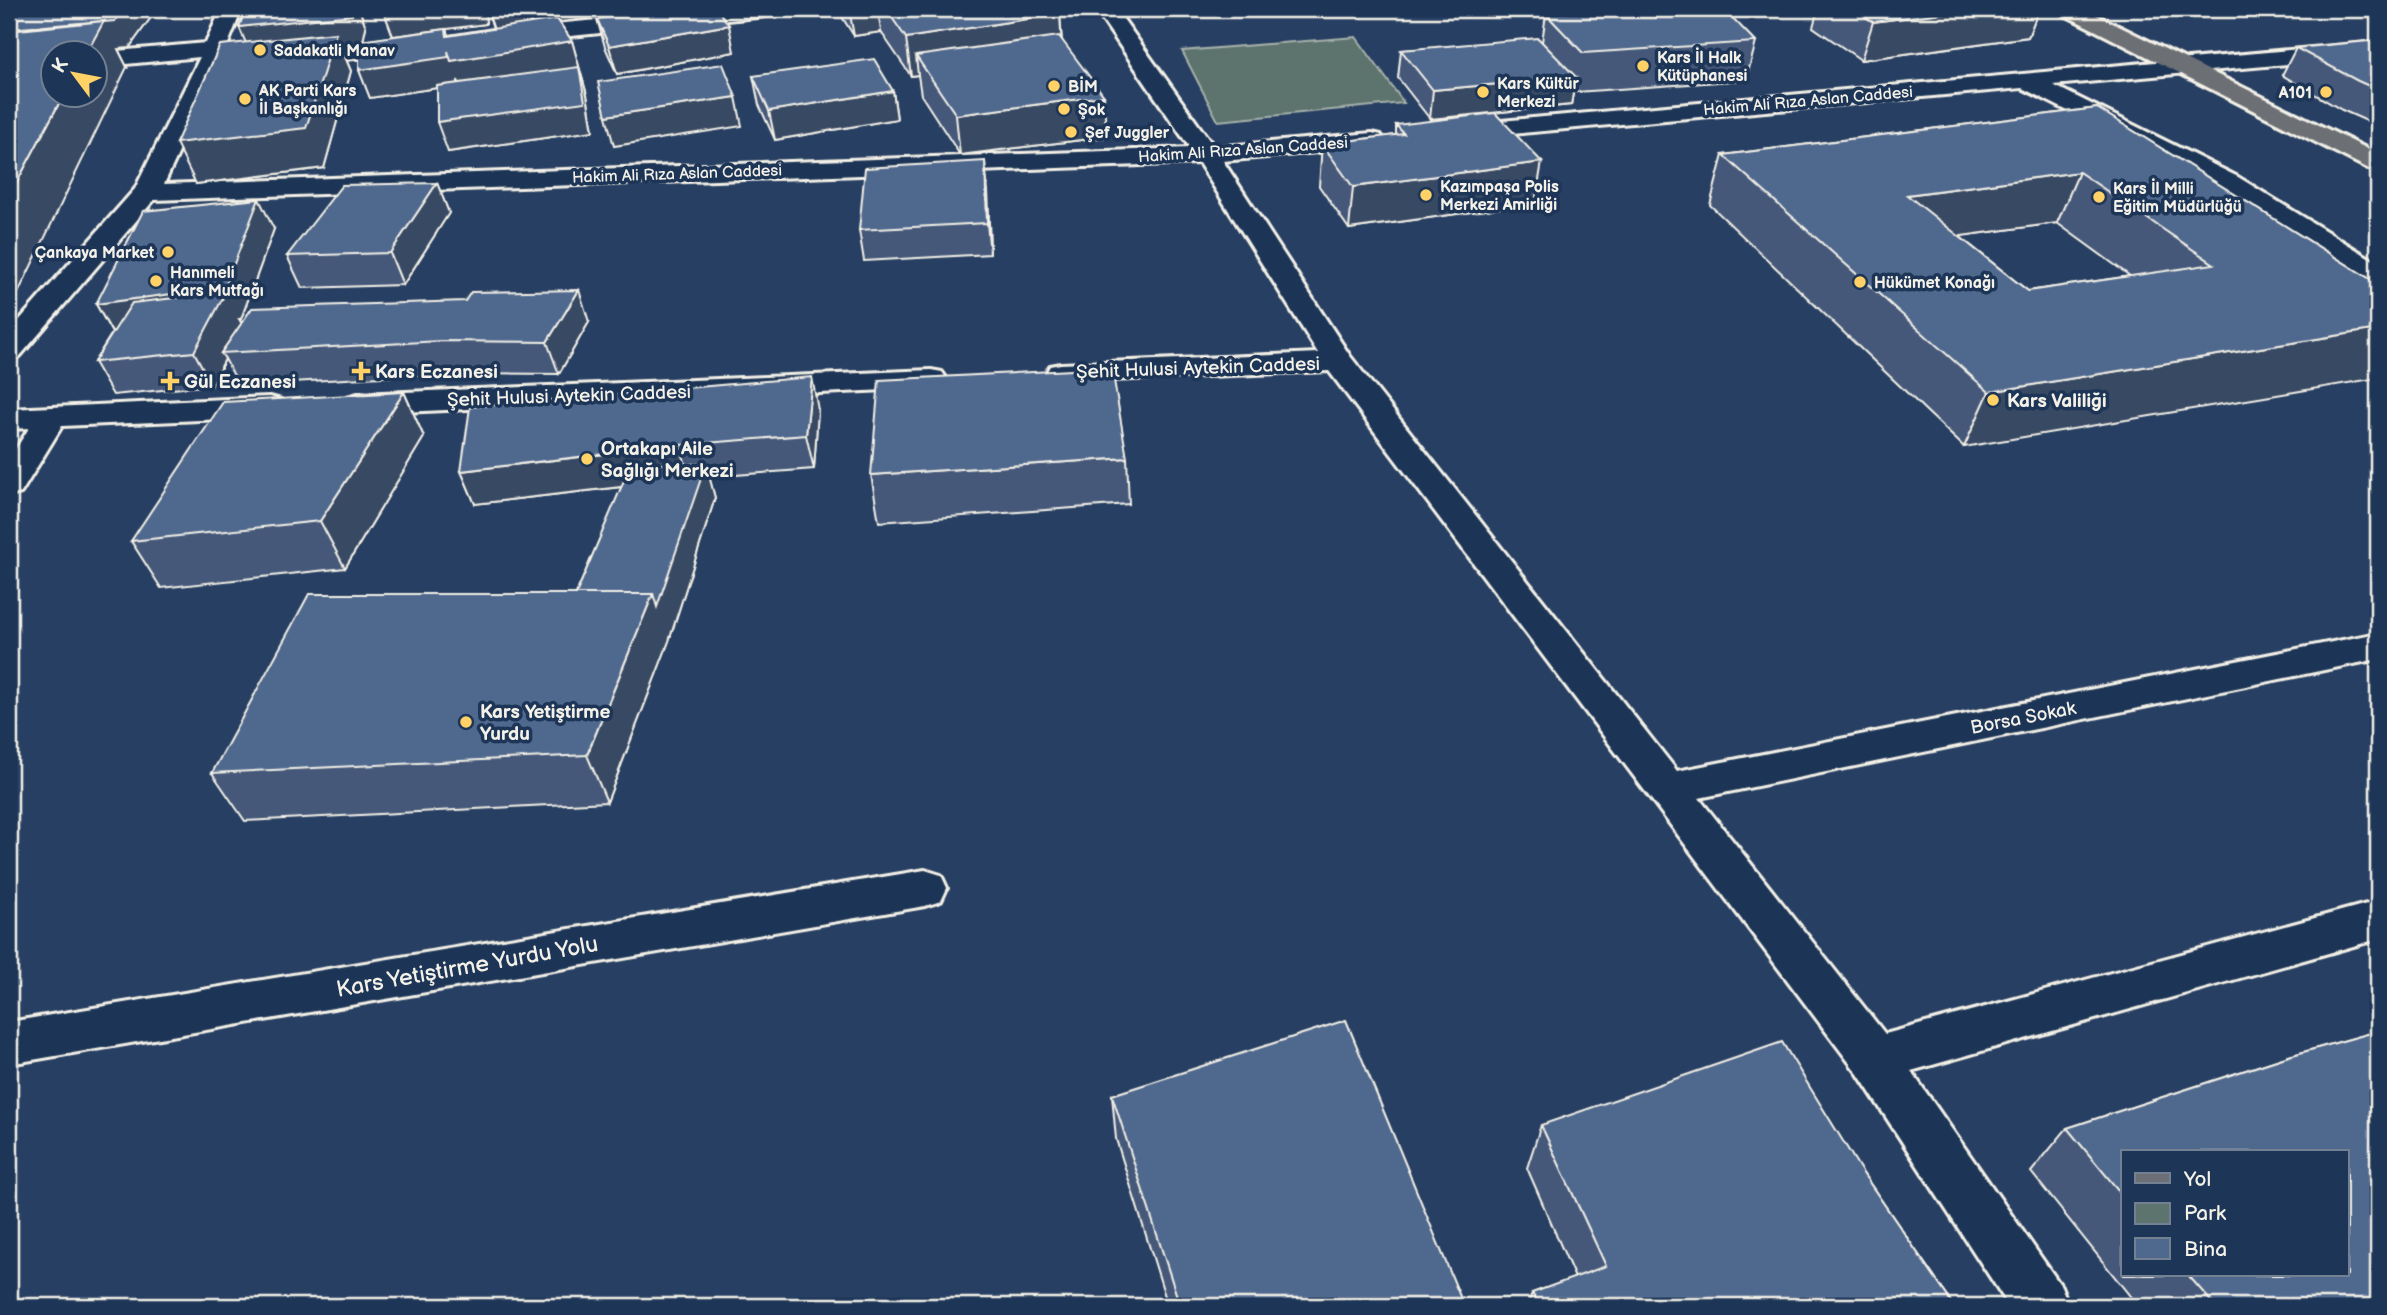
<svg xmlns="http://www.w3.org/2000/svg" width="2387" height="1315" viewBox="0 0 2387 1315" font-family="'Balsamiq Sans',sans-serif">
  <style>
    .green { fill: #5d736e; stroke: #a8b2ab; stroke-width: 2 }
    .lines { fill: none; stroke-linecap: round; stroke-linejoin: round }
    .minor-casing { stroke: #f4f1e8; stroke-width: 6 }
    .major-casing { stroke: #f4f1e8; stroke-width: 6 }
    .minor { fill: #1d3557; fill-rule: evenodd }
    .major { fill: #6c6f75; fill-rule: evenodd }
    .wall { fill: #44597a; stroke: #f4f1e8; stroke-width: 2; fill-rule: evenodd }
    .shaded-wall { fill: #374963; stroke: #f4f1e8; stroke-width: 2 }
    .building { fill: #4f688e; stroke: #f4f1e8; stroke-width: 2; fill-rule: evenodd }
    .poi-dot { fill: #ffd166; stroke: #1d3557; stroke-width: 2.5 }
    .labels { text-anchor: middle; stroke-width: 7; stroke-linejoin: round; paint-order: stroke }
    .far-poi-label { font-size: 16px; font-weight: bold; fill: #f4f1e8; stroke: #1d3557; text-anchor: start }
    .far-street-label { font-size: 16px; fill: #f4f1e8; stroke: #1d3557 }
    .street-label { font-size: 19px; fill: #f4f1e8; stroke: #1d3557 }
    .poi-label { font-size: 19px; font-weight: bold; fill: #f4f1e8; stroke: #1d3557; text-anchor: start }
    .near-street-label { font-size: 23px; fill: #f4f1e8; stroke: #1d3557 }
  </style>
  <rect width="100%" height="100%" fill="#273f62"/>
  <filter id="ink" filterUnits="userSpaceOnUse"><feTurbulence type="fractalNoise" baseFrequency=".0143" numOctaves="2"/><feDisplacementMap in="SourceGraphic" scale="14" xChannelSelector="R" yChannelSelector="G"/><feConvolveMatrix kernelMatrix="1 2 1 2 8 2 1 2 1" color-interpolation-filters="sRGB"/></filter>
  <g filter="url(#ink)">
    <path class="green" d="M1356,37L1404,103L1218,121L1182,51Z"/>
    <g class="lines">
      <defs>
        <g id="minor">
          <path d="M221,9H242L222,59L410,38L418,40L421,45L418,50L410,52L216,73L164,184L1190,148L1095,9H1116L1214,147L1372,133L1381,135L1384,140L1381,145L1372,147L1223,161L1350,356L1677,771L2378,633V659L1699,798L1885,1034L2378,901V939L1911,1071L2061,1286L2069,1306H2009L1858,1074L1329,371L1061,382L1050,380L1046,373L1050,366L1061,364L1318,353L1199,163L154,200L20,356L9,359V332L135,189L200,57L94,67V53L206,43Z"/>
          <path d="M714,9H787L783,13L776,15L512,42L504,40L501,35L504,30L512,28Z"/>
          <path d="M2378,42V56L2053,85L2238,177L2378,263V283L2368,281L2220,187L2022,88L1456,139L1447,137L1444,132L1447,127L1456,125Z"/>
          <path d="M931,370L942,372L947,379L942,386L931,388L358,414L347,411L342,404L347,397L358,394Z"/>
          <path d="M270,397L281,400L286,407L281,414L270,417L62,426L21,493L9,496V460L29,428L9,429V409Z"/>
          <path d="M925,870L941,875L947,888L941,901L925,906L9,1064V1022Z"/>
        </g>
        <path id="major" d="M2057,9H2084L2378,154V172L2369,169L2061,13Z"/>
      </defs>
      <use href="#minor" class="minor-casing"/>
      <use href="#major" class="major-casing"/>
      <use href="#minor" class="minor"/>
      <use href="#major" class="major"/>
    </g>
    <g class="wall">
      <path d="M9,9H157L129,48L118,49L127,67L14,13H9Z"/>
      <path d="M246,9H359L366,27L363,41L444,29L393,36L383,9H485L486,24L446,29L448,35L493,28L487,9H717L734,52L617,74L605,47L597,19L635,13L559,22L572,41L587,95L593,131L448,152L437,88L370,98L359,70V43L340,45L351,71L324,168L196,184L245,42Z"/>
      <path d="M840,9H1056L1060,14L1062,40L1106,137L960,155L921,95L918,75L911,76L881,32L854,36L842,17Z"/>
      <path d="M1818,9H2039L2028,37L1861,60L1813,27Z"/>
      <path d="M1546,14L1756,42L1746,80L1576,92L1574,89L1571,105L1430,119L1398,78L1401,50L1542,42Z"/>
      <path d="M2378,46V126L2342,110L2282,75L2296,48Z"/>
      <path d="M753,76L893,91L897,119L775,140L759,105Z"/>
      <path d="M2097,108L2378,284L1964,447L1710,205L1723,155ZM2057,223L2130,276L2028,291L1959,236Z"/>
      <path d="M1396,125L1535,203L1349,229L1319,186L1322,144L1396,135Z"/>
      <path d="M437,183L449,213L403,285L302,288L287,256Z"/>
      <path d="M988,191L990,254L864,261L859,230Z"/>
      <path d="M274,229L241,319H239L242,323L589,322L559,374L454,373L239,385L225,359L212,385L113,395L94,362L112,333L96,304Z"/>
      <path d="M404,392L424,437L345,568L161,588L131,541Z"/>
      <path d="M818,410L814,469L709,477L715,498L669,641L607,802L245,821L212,773L576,594L622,487L475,504L461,471Z"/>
      <path d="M1127,458L1129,504L879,522L871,475Z"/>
      <path d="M2378,1031V1306H2138L2031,1172L2067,1128L2289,1056ZM2123,1152H2347V1275H2123Z"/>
      <path d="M1112,1095L1464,1306H1168L1116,1139Z"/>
      <path d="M1541,1125L1862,1172L1954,1306H1527L1532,1293L1575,1278L1527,1168Z"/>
    </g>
    <g class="shaded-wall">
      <path d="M124,9H157L129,48L118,49L127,67L9,312V197L64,94H94V52L9,48V29Z"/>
      <path d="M354,9H359L366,27L363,42L340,45L351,71L324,168L196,184L176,143L251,55L239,27Z"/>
      <path d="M383,9H485L486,24L393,36Z"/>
      <path d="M487,9H634L635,13L494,30Z"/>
      <path d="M849,9H878L881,32L854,36Z"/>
      <path d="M1972,9H2039L2028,37L1861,60L1873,22Z"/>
      <path d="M1060,14L1062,51L916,56L918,75L911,76L906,38Z"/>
      <path d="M729,25L734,52L617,74L609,46Z"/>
      <path d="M446,29L455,56L572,41L587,95L593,131L448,152L437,122L461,89L458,80V85L370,98L359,70L447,36Z"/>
      <path d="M1576,77L1571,105L1430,119L1433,90Z"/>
      <path d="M893,91L897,119L775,140L769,111Z"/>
      <path d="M1104,96L1106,137L960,155L956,115Z"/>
      <path d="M736,97L742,126L614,146L606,116Z"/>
      <path d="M985,161L988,191L990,254L987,223Z"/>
      <path d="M1542,162L1535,203L1349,229L1353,187Z"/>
      <path d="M2079,172L2057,223L1888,246L1907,195Z"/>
      <path d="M437,183L449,213L403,285L390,253Z"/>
      <path d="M259,199L274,229L241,319H239L242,324L221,353L225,359L212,385L194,352L114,336L96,304Z"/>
      <path d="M579,290L589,322L559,374L547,342Z"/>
      <path d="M2378,329V378L1964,447L1989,392Z"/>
      <path d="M812,377L818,410L814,469L806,435Z"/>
      <path d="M404,392L424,437L345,568L320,521Z"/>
      <path d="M680,445L690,479L475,504L461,471Z"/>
      <path d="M706,464L715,498L669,641L607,802L587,755Z"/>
    </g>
    <g class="building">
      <path d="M18,9H124L115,21L103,22L104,21L9,29V19Z"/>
      <path d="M246,9H354L352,15L239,27Z"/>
      <path d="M665,9H717L729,25L609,46L597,19Z"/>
      <path d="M886,9H1056L1060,14L906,38Z"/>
      <path d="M1623,9H1724L1756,42L1583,53L1546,14Z"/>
      <path d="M1853,9H1972L1873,22Z"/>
      <path d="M557,19L572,41L451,61L448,51L449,57L359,70V41L446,29L447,36Z"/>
      <path d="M104,21L87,52H52V94H64L9,197V31Z"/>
      <path d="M336,33L306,128L176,143L220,45Z"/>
      <path d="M1059,36L1104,96L956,115L916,56Z"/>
      <path d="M1538,38L1576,77L1433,90L1401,50Z"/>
      <path d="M2369,41L2378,46V90L2358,81L2296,48Z"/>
      <path d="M874,59L893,91L769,111L753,76Z"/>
      <path d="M723,64L736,97L606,116L598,82Z"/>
      <path d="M579,67L585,102L437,122V86Z"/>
      <path d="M2097,108L2378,284V329L1989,392L1723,155ZM2079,172L2214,264L2028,291L1907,195Z"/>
      <path d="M1495,113L1542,162L1353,187L1322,144L1404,134L1396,125Z"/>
      <path d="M985,161L987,223L859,230L865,168Z"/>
      <path d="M437,183L390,253L287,256L342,185Z"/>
      <path d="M259,199L225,287L96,304L143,211Z"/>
      <path d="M579,290L547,342L441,341L221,353L252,308L465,301L471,292Z"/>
      <path d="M226,292L194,352L94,362L132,303Z"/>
      <path d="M1112,368L1127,458L871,475L879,380Z"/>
      <path d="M812,377L806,435L680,445L461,471L470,407Z"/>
      <path d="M404,392L320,521L131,541L223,402Z"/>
      <path d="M631,464H706L657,607L653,594H576Z"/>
      <path d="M309,594H653L587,755L212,773Z"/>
      <path d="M1346,1020L1464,1306H1180L1112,1095Z"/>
      <path d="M2378,1031V1306H2215L2188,1275H2347V1152H2123V1196L2067,1128L2289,1056Z"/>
      <path d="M1782,1042L1862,1172L1954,1306H1539L1532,1293L1606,1266L1541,1125Z"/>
    </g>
  </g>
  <g class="poi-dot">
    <circle cx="260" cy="50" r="7"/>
    <circle cx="1643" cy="66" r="7"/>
    <circle cx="1054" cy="86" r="7"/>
    <circle cx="1483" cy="92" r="7"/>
    <circle cx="2326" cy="92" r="7"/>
    <circle cx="245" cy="99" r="7"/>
    <circle cx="1064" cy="109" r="7"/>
    <circle cx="1071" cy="132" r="7"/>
    <circle cx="1426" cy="195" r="7"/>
    <circle cx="2099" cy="197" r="7"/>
    <circle cx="168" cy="252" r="7"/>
    <circle cx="156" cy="281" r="7"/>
    <circle cx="1860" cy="282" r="7"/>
    <path d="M357.5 360.5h7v7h7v7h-7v7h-7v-7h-7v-7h7z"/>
    <path d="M166.5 370.5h7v7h7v7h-7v7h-7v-7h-7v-7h7z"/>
    <circle cx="1993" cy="400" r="7"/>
    <circle cx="587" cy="459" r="7"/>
    <circle cx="466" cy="722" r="7"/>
  </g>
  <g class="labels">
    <g class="far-poi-label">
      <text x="274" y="56">Sadakatli Manav</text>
      <text x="1657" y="63">Kars İl Halk<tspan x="1657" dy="18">Kütüphanesi</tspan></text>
      <text x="1497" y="89">Kars Kültür<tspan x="1497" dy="18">Merkezi</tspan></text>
      <text x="1068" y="92">BİM</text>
      <text x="259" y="96">AK Parti Kars<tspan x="259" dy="18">İl Başkanlığı</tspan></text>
      <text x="2312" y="98" text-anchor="end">A101</text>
      <text x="1078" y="115">Şok</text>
      <text x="1085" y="138">Şef Juggler</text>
      <text x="1440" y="192">Kazımpaşa Polis<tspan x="1440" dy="18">Merkezi Amirliği</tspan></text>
      <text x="2113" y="194">Kars İl Milli<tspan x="2113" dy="18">Eğitim Müdürlüğü</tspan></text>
      <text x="154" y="258" text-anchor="end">Çankaya Market</text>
      <text x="170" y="278">Hanımeli<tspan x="170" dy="18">Kars Mutfağı</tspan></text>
      <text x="1874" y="288">Hükümet Konağı</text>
    </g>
    <g class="far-street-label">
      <text transform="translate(1808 100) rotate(-5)" y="6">Hakim Ali Rıza Aslan Caddesi</text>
      <text transform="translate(1243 149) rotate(-4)" y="6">Hakim Ali Rıza Aslan Caddesi</text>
      <text transform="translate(677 173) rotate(-2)" y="6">Hakim Ali Rıza Aslan Caddesi</text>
    </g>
    <g class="street-label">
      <text transform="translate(1198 367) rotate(-2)" y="7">Şehit Hulusi Aytekin Caddesi</text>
      <text transform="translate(569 395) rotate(-2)" y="7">Şehit Hulusi Aytekin Caddesi</text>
      <text transform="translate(2023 717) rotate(-11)" y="7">Borsa Sokak</text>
    </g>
    <g class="poi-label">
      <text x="375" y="378">Kars Eczanesi</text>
      <text x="184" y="388">Gül Eczanesi</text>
      <text x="2007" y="407">Kars Valiliği</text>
      <text x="601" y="455">Ortakapı Aile<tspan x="601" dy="22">Sağlığı Merkezi</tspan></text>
      <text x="480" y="718">Kars Yetiştirme<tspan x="480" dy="22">Yurdu</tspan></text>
    </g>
    <g class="near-street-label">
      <text transform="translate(467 966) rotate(-10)" y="8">Kars Yetiştirme Yurdu Yolu</text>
    </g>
  </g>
  <rect width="2387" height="1315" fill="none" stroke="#1d3557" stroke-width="35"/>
  <rect x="18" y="18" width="2352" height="1280" fill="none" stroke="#f4f1e8" stroke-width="2.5" filter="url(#ink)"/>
  <rect x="2121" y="1150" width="228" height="126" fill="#1d3557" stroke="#738091" stroke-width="2"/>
  <rect x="2135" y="1173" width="35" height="10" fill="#6c6f75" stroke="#738091" stroke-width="2"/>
  <text x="2184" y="1186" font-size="21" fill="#f4f1e8">Yol</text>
  <rect x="2135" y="1203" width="35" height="21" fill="#5d736e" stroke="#738091" stroke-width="2"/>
  <text x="2184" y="1220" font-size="21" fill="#f4f1e8">Park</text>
  <rect x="2135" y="1238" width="35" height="21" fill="#4f688e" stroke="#738091" stroke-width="2"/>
  <text x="2184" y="1256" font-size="21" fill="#f4f1e8">Bina</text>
  <g transform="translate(74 74) rotate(302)"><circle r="33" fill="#1d3557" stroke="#738091" stroke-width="2"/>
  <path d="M0-5L12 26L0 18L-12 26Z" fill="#ffd166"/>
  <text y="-10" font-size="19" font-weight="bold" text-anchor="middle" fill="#f4f1e8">K</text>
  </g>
</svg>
